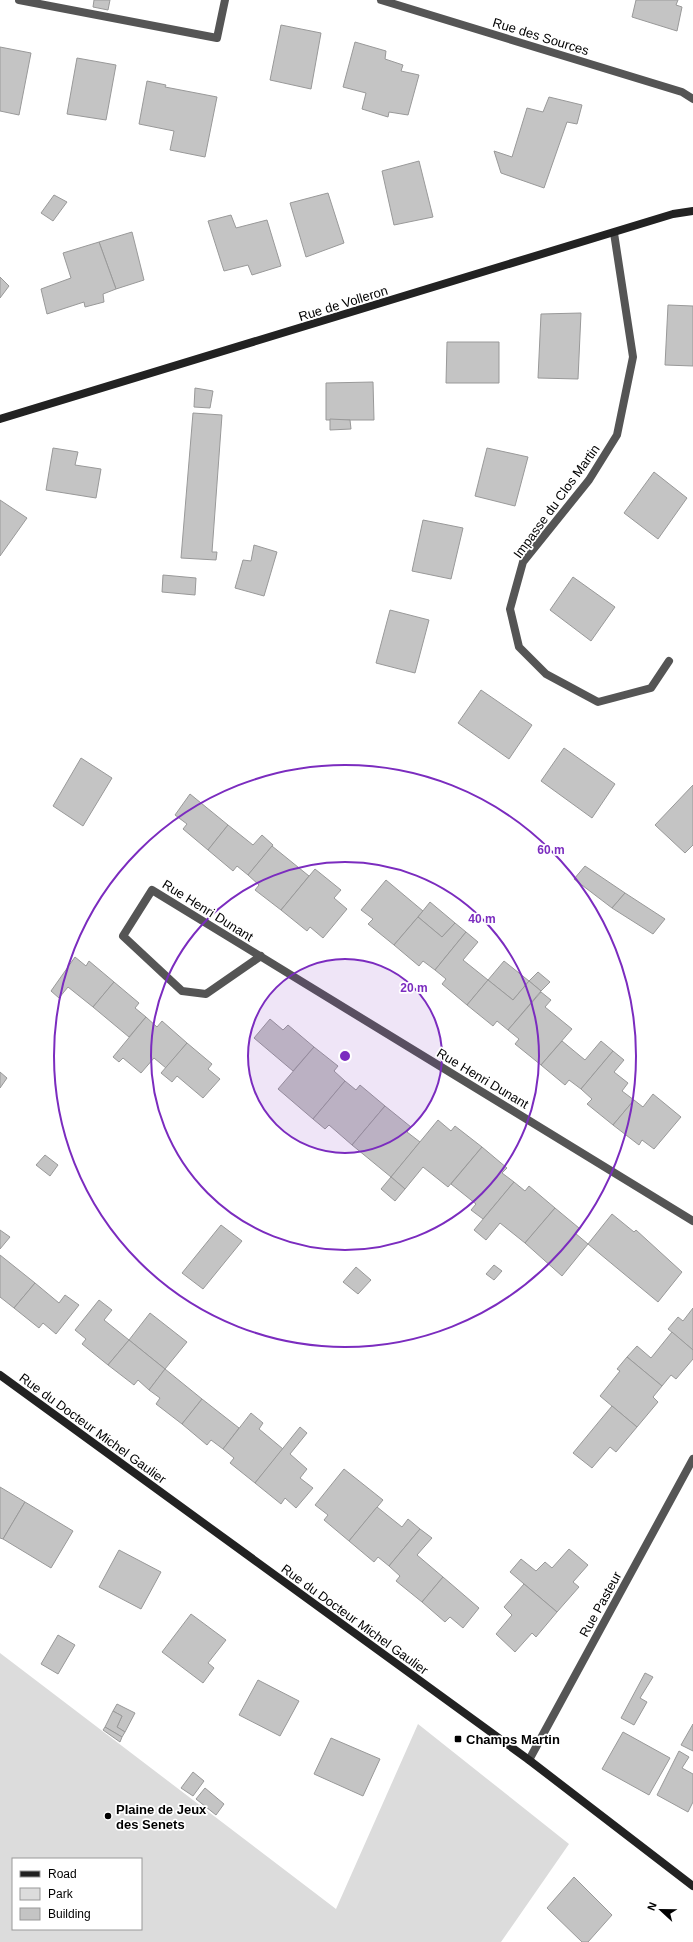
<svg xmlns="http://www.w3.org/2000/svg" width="693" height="1942" viewBox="0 0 693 1942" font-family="Helvetica,sans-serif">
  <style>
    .green { fill: #dcdcdc; fill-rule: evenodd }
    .building { fill: #c4c4c4; stroke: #999 }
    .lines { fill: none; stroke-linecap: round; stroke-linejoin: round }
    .street { stroke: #555; stroke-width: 8 }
    .secondary { stroke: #222; stroke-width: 8 }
    .ring { fill: none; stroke: #7b2cbf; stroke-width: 2 }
    .poi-dot { fill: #000; stroke: #fff; stroke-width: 1.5 }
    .labels { text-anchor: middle; stroke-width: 3.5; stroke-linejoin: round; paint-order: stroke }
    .street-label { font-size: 13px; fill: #000; stroke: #fff }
    .poi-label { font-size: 13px; font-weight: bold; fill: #000; stroke: #fff; text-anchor: start }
    .centre { fill: #7b2cbf; stroke: #fff; stroke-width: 2 }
    .ring-label { font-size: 12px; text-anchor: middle; font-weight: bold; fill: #7b2cbf; stroke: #fff; stroke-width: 3.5; stroke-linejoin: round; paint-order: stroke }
  </style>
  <rect width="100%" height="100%" fill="#fff"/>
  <path class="green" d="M0,1653L336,1909L418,1724L569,1844L501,1942H0ZM13,1859H141V1929H13Z"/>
  <g class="building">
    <path d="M94,0H110L108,10L93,7Z"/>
    <path d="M636,0H678L676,5L682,7L677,31L632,17Z"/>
    <path d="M281,25L321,33L311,89L270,80Z"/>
    <path d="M355,42L386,51L385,59L403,65L401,71L419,75L408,115L389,112L388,117L362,109L366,93L343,87Z"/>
    <path d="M0,47L31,53L19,115L0,111Z"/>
    <path d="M77,58L116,65L106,120L67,114Z"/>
    <path d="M147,81L166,85L165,87L217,97L205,157L170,150L174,131L139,124Z"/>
    <path d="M549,97L582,105L577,124L567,122L544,188L501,173L494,151L512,157L527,108L543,112Z"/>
    <path d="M419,161L433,217L394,225L382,171Z"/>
    <path d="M328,193L344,243L306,257L290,203Z"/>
    <path d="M54,195L67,202L53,221L41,213Z"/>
    <path d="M231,215L236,228L267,220L281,266L252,275L248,265L224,271L208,221Z"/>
    <path d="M132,232L144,280L116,289L99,242Z"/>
    <path d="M99,242L116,289L103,294L104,302L85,307L84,302L47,314L41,289L71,278L63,253Z"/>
    <path d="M0,277L9,286L0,298Z"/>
    <path d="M668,305L693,306V366L665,365Z"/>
    <path d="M581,313L578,379L538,378L541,314Z"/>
    <path d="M447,342H499V383H446Z"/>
    <path d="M373,382L374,420H326V383Z"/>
    <path d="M195,388L213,391L210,408L194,407Z"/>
    <path d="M193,413L222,415L212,552H217L216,560L181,558Z"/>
    <path d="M330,419L350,420L351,429L330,430Z"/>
    <path d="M53,448L78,452L75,465L101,469L96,498L46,490Z"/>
    <path d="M487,448L528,457L515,506L475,496Z"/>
    <path d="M654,472L687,498L658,539L624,513Z"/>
    <path d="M0,500L27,518L0,556Z"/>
    <path d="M423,520L463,528L451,579L412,571Z"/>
    <path d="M254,545L277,552L264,596L235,588L243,560L251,561Z"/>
    <path d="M163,575L196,578L195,595L162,592Z"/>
    <path d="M573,577L615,607L591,641L550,610Z"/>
    <path d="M390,610L429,620L415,673L376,663Z"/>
    <path d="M481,690L532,725L509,759L458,723Z"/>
    <path d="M564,748L615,784L592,818L541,781Z"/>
    <path d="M81,758L112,778L83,826L53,806Z"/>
    <path d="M693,785V845L685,853L655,825Z"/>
    <path d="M190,794L228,825L208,850L183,829L187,824L175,815Z"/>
    <path d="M228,825L253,845L262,835L273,845L248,875L237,866L233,871L208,850Z"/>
    <path d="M272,846L309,876L281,910L255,890L259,885L248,875Z"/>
    <path d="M585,866L625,893L612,908L574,879Z"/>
    <path d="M315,869L341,890L334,898L347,909L323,938L310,927L307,931L281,910Z"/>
    <path d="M386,880L423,911L394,945L368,924L373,919L361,910Z"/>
    <path d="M625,893L665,919L653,934L612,908Z"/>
    <path d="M430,902L455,923L442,937L418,917Z"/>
    <path d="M418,917L442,937L455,923L466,932L435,970L423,961L419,966L394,945Z"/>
    <path d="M466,932L478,942L463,960L488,980L467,1005L442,984L446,979L435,970Z"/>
    <path d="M75,957L86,966L89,961L114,982L93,1007L68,987L59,998L51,991Z"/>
    <path d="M504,961L529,981L513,1000L488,980Z"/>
    <path d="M538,972L550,982L541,991L529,981Z"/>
    <path d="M488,980L513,1000L529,981L541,991L508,1030L497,1021L493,1026L467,1005Z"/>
    <path d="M114,982L139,1003L135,1008L146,1017L129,1037L93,1007Z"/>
    <path d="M541,992L551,1000L545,1007L572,1029L541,1065L515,1044L519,1039L508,1030Z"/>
    <path d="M146,1017L157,1027L162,1021L187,1043L166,1068L154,1058L141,1073L123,1058L119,1062L113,1057Z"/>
    <path d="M270,1019L283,1030L288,1025L314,1047L293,1071L254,1038Z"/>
    <path d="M562,1041L585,1060L601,1041L613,1051L581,1089L569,1080L565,1085L541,1065Z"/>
    <path d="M187,1043L212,1064L208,1069L220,1079L203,1098L177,1076L172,1082L161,1073Z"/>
    <path d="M314,1047L338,1066L334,1071L345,1081L313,1119L278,1089Z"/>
    <path d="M613,1051L624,1060L614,1072L628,1083L622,1091L634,1100L613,1125L587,1104L592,1099L581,1089Z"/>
    <path d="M0,1072L7,1078L0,1088Z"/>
    <path d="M345,1081L356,1090L360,1085L385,1106L352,1145L329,1125L325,1129L313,1119Z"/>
    <path d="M653,1094L681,1117L654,1149L642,1140L639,1145L613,1125L634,1100L643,1107Z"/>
    <path d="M385,1106L411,1127L407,1132L420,1142L391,1177L352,1145Z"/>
    <path d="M438,1120L451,1131L455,1126L482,1147L448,1187L423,1167L405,1189L391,1177Z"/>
    <path d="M482,1147L507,1168L502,1173L514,1182L483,1219L471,1210L476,1204L451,1184Z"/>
    <path d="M45,1155L58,1165L50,1176L36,1165Z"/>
    <path d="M391,1177L405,1189L395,1201L381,1189Z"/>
    <path d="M514,1182L525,1191L529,1186L555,1208L525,1243L500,1223L486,1240L474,1230Z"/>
    <path d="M555,1208L579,1228L575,1233L588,1244L562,1276L525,1243Z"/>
    <path d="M612,1214L634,1232L636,1230L682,1272L658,1302L588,1244Z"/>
    <path d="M221,1225L242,1241L203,1289L182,1273Z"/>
    <path d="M0,1230L10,1237L0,1249Z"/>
    <path d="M0,1255L35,1283L14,1308L0,1297Z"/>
    <path d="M494,1265L502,1271L494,1280L486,1274Z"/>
    <path d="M356,1267L371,1280L358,1294L343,1282Z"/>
    <path d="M35,1283L59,1303L65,1295L79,1305L56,1334L43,1323L39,1328L14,1308Z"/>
    <path d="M99,1300L112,1310L104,1320L129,1340L108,1365L82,1344L86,1339L75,1330Z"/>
    <path d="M693,1308V1350L668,1329L678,1317L683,1321Z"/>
    <path d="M150,1313L187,1342L165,1369L129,1340Z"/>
    <path d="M672,1332L693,1350V1359L676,1379L671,1375L662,1386L627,1357L637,1346L651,1358Z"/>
    <path d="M129,1340L165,1369L149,1390L138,1380L134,1385L108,1365Z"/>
    <path d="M627,1357L662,1386L653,1397L658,1402L637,1427L600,1396L620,1371L617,1369Z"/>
    <path d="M165,1369L202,1399L182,1424L156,1404L160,1398L149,1390Z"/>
    <path d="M202,1399L239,1428L223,1449L211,1440L207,1445L182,1424Z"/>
    <path d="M612,1406L637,1427L616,1452L610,1447L592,1468L573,1453Z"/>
    <path d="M251,1413L263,1423L259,1429L283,1449L255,1483L230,1463L234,1458L223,1449Z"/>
    <path d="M300,1427L307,1433L290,1454L307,1469L300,1478L313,1488L296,1508L285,1498L281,1504L255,1483Z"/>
    <path d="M344,1469L383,1500L349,1541L324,1520L328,1515L315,1505Z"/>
    <path d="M0,1487L25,1502L3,1539L0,1538Z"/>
    <path d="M25,1502L73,1531L51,1568L3,1539Z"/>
    <path d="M377,1507L402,1527L408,1519L420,1529L389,1566L378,1557L374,1562L349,1541Z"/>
    <path d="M420,1529L432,1538L417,1555L443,1577L422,1602L396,1581L400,1576L389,1566Z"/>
    <path d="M569,1549L588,1565L573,1582L579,1587L557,1612L510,1572L521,1559L536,1571L545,1562L552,1568Z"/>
    <path d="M119,1550L161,1572L141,1609L99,1587Z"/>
    <path d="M443,1577L479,1608L463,1628L450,1617L445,1622L422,1602Z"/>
    <path d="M524,1584L557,1612L536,1637L532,1633L515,1652L496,1634L512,1615L504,1607Z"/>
    <path d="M191,1614L226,1640L208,1663L214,1668L203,1683L162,1652Z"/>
    <path d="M58,1635L75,1645L58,1674L41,1664Z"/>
    <path d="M645,1673L653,1677L640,1698L647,1702L634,1725L621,1718Z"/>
    <path d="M258,1680L299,1701L280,1736L239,1715Z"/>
    <path d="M117,1704L135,1713L125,1732L117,1727L122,1716L113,1711Z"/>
    <path d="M113,1711L122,1716L117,1727L125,1732L122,1737L105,1727Z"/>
    <path d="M693,1724V1751L681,1745Z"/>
    <path d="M105,1727L122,1737L120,1742L103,1730Z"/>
    <path d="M623,1732L670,1758L649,1795L602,1769Z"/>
    <path d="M331,1738L380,1759L363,1796L314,1774Z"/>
    <path d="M679,1751L689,1757L682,1768L693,1774V1802L688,1812L657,1795Z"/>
    <path d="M193,1772L204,1781L193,1796L181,1788Z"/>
    <path d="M205,1788L224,1804L216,1815L196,1799Z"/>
    <path d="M574,1877L612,1915L588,1942H582L547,1908Z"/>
  </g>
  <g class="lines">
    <g class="street">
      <path d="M19,0L217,38L225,0"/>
      <path d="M381,0L682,92L693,99"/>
      <path d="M614,233L633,357L617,435L589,480L523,562L510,609L519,647L546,674L598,702L651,688L669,661"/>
      <path d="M261,956L206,994L182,991L123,936L152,890L693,1221"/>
      <path d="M529,1760L693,1459"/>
    </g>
    <g class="secondary">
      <path d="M0,419L673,214L693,211"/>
      <path d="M0,1375L529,1760L693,1886"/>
    </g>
  </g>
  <circle cx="345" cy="1056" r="97" fill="#7b2cbf" fill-opacity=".12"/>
  <g class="ring">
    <circle cx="345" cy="1056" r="97"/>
    <circle cx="345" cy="1056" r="194"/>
    <circle cx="345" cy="1056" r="291"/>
  </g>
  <g class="poi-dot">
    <rect x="454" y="1735" width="8" height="8" rx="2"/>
    <circle cx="108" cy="1816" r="4"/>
  </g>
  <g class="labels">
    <g class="street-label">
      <text transform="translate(541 36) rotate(17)" y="5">Rue des Sources</text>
      <text transform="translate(343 303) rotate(-17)" y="5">Rue de Volleron</text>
      <text transform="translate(556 501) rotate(-54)" y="5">Impasse du Clos Martin</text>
      <text transform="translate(208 910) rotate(32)" y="5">Rue Henri Dunant</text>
      <text transform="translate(483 1078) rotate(31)" y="5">Rue Henri Dunant</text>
      <text transform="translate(93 1428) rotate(36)" y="5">Rue du Docteur Michel Gaulier</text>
      <text transform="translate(600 1604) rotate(-61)" y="5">Rue Pasteur</text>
      <text transform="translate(355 1619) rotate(36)" y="5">Rue du Docteur Michel Gaulier</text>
    </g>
    <g class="poi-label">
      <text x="466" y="1744">Champs Martin</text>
      <text x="116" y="1814">Plaine de Jeux<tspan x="116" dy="15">des Senets</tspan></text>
    </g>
  </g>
  <circle cx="345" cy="1056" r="6" class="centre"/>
  <g class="ring-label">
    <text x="551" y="854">60 m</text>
    <text x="482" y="923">40 m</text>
    <text x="414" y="992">20 m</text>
  </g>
  <rect x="12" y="1858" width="130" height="72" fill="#ffffff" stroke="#999999"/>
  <rect x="20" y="1871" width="20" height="6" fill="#222222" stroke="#999999"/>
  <text x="48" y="1878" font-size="12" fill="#000000">Road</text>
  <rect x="20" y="1888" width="20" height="12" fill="#dcdcdc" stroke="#999999"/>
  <text x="48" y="1898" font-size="12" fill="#000000">Park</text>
  <rect x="20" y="1908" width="20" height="12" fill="#c4c4c4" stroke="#999999"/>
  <text x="48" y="1918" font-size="12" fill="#000000">Building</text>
  <g transform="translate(661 1910) rotate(292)" stroke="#ffffff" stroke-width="3" paint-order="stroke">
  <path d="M0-3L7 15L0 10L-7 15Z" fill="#000000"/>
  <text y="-6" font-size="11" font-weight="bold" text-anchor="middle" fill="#000000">N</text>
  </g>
</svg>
